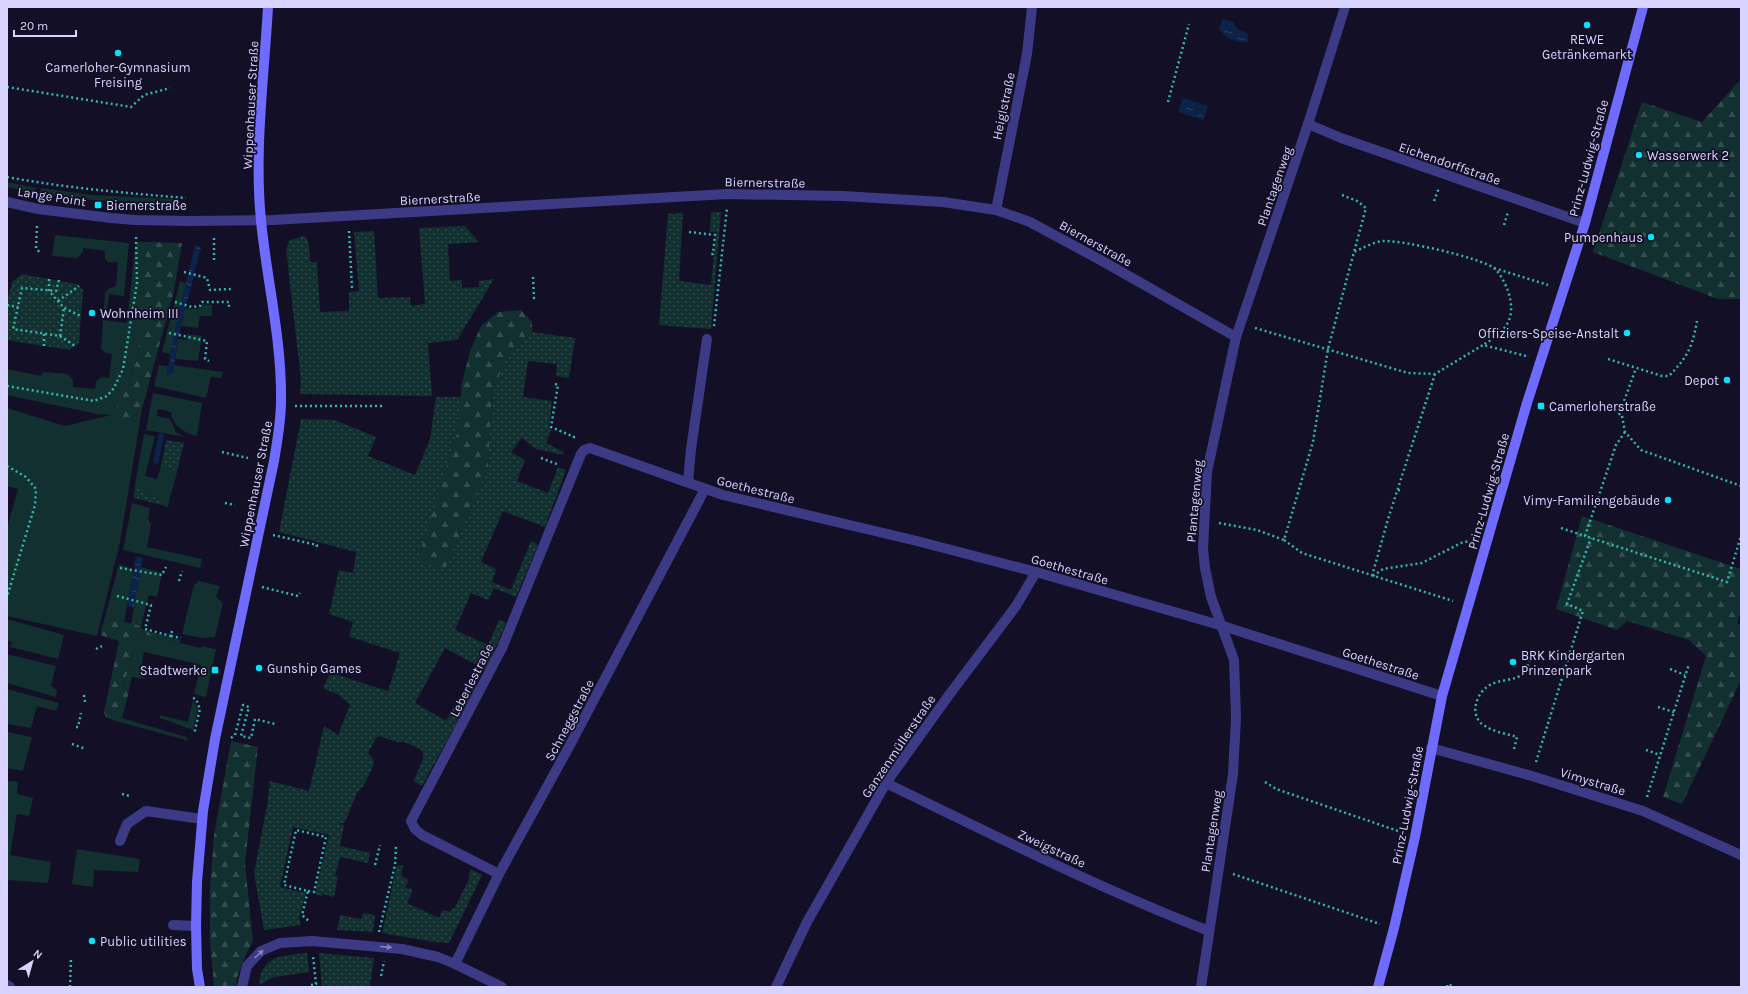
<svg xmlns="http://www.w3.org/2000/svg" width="1748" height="994" viewBox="0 0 1748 994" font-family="Karla,sans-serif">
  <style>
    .grass { fill: #12302f }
    .forest { fill: url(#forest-firs) }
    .garden { fill: url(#garden-dots) }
    .water { fill: url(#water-ripples) }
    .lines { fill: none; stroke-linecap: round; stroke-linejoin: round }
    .stream { stroke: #0c2248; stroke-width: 6 }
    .path { stroke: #2fb8b0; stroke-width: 2.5; stroke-dasharray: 2 3; stroke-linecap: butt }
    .lane { stroke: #3d3a85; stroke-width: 10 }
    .street { stroke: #3d3a85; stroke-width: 10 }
    .secondary { stroke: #6f6bff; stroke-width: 10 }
    .oneway { fill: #837fbc }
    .poi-dot { fill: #00e5ff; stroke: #130f26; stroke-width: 1.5 }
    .labels { text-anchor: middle; stroke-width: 3.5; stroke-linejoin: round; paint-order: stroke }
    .poi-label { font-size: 13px; fill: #d9d4ff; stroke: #130f26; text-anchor: start }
    .street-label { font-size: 13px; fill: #d9d4ff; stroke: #130f26 }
  </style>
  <defs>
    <pattern id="forest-firs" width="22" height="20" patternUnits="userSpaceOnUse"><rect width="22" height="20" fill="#12302f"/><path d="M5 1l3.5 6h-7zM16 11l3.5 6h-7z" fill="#344d4e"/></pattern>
    <pattern id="garden-dots" width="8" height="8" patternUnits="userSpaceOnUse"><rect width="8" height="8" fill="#12302f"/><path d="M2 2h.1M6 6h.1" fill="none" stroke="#344d4e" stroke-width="1.8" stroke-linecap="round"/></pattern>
    <pattern id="water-ripples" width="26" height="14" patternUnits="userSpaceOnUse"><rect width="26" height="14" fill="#0c2248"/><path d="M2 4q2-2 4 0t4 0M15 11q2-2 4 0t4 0" fill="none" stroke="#2f4163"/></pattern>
  </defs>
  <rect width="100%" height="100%" fill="#130f26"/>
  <g class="grass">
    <path d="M7,182L36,188L35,193L7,187Z"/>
    <path d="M42,188L91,195L174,199L173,204L74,199L38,193Z"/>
    <path d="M55,235L129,243L124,296L109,294L107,310L104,309L105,292L110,288L116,286L118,262H108L105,259V251L83,248V252L77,258L52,256Z"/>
    <path d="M139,242H147L140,341L138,356L129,381L123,426L142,409L120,542L97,636L7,616V528L18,489L7,486V408L65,426L111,415L97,414L7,395V369L41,376L43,372L68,374L73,380V387L95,389L96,381L102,377L109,378L112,354L106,353L101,349L103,320L127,323L135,246Z"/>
    <path d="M180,281L186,284L170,354L162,352Z"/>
    <path d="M202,304L212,305V316H200L198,328L181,326L186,308L192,309L201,308Z"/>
    <path d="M187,334L202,336L198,361L175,359L178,340L179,339L186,340Z"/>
    <path d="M159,365L168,366L167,374L173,375L174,365L223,372L221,378L211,377L206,398L154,386Z"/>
    <path d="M153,393L202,403L197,436C184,433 172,425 171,412L158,409L157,416L170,419L176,432L185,437L146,430Z"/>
    <path d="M144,434L155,436L145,476L157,479L161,466L177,471C175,484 170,494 168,507L161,505L157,498L145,494L135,484Z"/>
    <path d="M132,503L150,508L148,518L151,525L147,547L202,559L200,568L123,550Z"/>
    <path d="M119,564L128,567L133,572L124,622L105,617Z"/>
    <path d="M141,567L162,573L157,597L149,595L141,626L131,624Z"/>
    <path d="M199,581L220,586L216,597L223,603L215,637L203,638L182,634L194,585Z"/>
    <path d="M7,619L64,635L58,659L10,647L12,642L7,641Z"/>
    <path d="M138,633L201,648V646L216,649L206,697L194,694L201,665L144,652L141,668L145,679L132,677L128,695L124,684Z"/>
    <path d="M7,655H11L56,666L51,686L57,690L56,697L7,683Z"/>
    <path d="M7,689L59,703L56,711L37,706L31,728L7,724Z"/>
    <path d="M193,700L198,709L193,730L160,718V715L188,722Z"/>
    <path d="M122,718L186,737L189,741L116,721Z"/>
    <path d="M7,732L32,737L23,771L7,768Z"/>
    <path d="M7,781L18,782L17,791L18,794L33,798L29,816L17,814L10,855L51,862L48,883L7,880Z"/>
    <path d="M77,849L140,859L138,872L94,870L93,887L72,884Z"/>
  </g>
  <g class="forest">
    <path d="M1741,79V299H1718L1593,252L1642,102L1702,122Z"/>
    <path d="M147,242L182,243L174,291L142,409L123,426L115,422L113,415L129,381L138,356Z"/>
    <path d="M521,310L532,322V332L505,361L492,395L488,467L445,570L417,559L457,433L462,383L470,351L481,326L498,312Z"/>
    <path d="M1582,516L1741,569V611L1737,623L1741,625V680L1682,804L1663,797L1706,656L1689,640L1627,621L1617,630L1556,609Z"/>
    <path d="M105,617L141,626L143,630L180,640V643L138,633L124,684L128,695L122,718L116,721L106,717L104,712L119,641L100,635Z"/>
    <path d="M231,741L258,747L245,863L253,941L246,954L237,978L236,987H214L210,941V888L214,835Z"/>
  </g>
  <g class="garden">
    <path d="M711,212H721L711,329L659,325L668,214L683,213L679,281L711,285L716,232H710Z"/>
    <path d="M465,226L479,242L448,244L450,281L462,280V288L479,287V281L494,279L457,340L428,343L432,396L300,394L301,380L286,249L290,240L305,236L309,243L310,262H317L320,312L349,311V292L359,291L354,232L374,231L378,298L410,297L411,306L425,304L419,228Z"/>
    <path d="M22,274L77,284L83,290L79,343L69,350L7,340V302L12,282Z"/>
    <path d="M532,332L575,338L569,378L556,376L557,364L528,361L523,397L552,401L549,428L551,431L546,443L564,452L563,455L536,449L522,438L511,452L525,460L517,481L548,493L558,467L566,470L545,527L503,511L481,562L496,569L492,582L511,590L531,541L538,545L516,597L494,588L488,600L471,593L455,630L488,645L499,620L506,623L486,670L445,648L415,703L446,721L468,681L477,686L422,786L415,782L414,780L423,759V751L405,742H397L379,736L376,738L368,753L373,759L374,764L364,785L357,793L345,822L339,824L344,825L340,846L370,853L368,863L340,857L335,876L338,877L334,897L323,894L322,896L315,894L329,835L293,827L280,887L306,893L299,917L301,925L264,930L254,873L267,805L270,781L309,791L324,726L338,735L350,705L339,695L323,688L329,675H338L388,691L400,653L350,637L349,636L353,622L329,614L339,570L353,573L356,552L279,532L301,419L335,420L376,437L368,456L415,475L430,439L436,397H461L457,433L418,559L445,570L488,467L492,395L505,361Z"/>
    <path d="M166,440L184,443L177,471L161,466Z"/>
    <path d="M135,484L143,490L145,494L157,498L161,505L134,498Z"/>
    <path d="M397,865L403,866L401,876L409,880L405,887L413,890L407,903L439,918L443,910L450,912L452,908L454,909L470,877L468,876L471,869L482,875L449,943L434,942L382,933Z"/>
    <path d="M363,913L375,915L373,932L337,930L340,915L361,919Z"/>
    <path d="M307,953L309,972L274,977L259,985C262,954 282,956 307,953Z"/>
    <path d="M319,953L374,958L370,987H322Z"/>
  </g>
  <g class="water">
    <path d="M1223,19L1234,22L1237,29L1248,33V42C1235,43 1226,39 1219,28Z"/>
    <path d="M1183,98L1208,106L1203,120L1178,112Z"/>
    <path d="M195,245L201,247L177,343L173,375L167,374L172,342Z"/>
    <path d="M136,556L143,558L134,608L127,606Z"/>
  </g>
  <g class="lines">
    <path class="stream" d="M156,461L161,436"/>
    <g class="path">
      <path d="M7,87L131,107L144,95L170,88"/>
      <path d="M1168,102L1189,24"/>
      <path d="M7,177C66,188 126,193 186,198"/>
      <path d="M1342,195L1357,201L1366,208L1354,252"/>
      <path d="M1434,201L1439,188"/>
      <path d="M1504,225L1508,212"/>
      <path d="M37,226L36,248L40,253"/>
      <path d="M349,231L352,288"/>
      <path d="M689,232L715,235L713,254H711"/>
      <path d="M214,238V260"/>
      <path d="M1494,268L1548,285"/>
      <path d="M184,272L207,278L210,290L232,289"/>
      <path d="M533,277L534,298L537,297"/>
      <path d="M49,279V291L64,308L81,316"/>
      <path d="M59,280L56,291L22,288L13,329L60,336L64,308"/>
      <path d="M58,301L79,286"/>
      <path d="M175,302L192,307L200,306L202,302H229V308"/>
      <path d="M7,305L18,307"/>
      <path d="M714,326L727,208"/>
      <path d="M1255,328L1408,373L1435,374L1483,345L1526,356"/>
      <path d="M169,333L207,341L205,359L209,361"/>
      <path d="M44,334V346"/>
      <path d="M60,336L75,346"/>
      <path d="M1608,359L1662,376H1669C1688,356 1692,348 1697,321"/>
      <path d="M555,384L558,385L551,427L574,437L573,438"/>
      <path d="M7,386L94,401L107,396L114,388L123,369L137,283L136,235"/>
      <path d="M295,406H383"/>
      <path d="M1619,415L1636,368"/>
      <path d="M1622,416L1625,432L1641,450L1741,486"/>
      <path d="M1625,432L1616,445L1585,536L1727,582L1741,536"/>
      <path d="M222,452L248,458"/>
      <path d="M541,458L559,465"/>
      <path d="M7,466L26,477L36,489L35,505L7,597"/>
      <path d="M1398,490L1403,491"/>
      <path d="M225,503L235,505"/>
      <path d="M1219,523L1257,530L1284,540L1313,442L1328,349L1354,252C1363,248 1375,241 1385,241C1405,241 1478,257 1494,268C1500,273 1505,283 1508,291C1517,319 1506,331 1483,345"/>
      <path d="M1561,528L1585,536"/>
      <path d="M273,535L317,545L316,549"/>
      <path d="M1284,540L1302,553L1453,601"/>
      <path d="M120,568L162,575L166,567"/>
      <path d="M1372,576L1388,519L1435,374"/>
      <path d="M1373,576L1383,569L1422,563L1461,543L1470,541"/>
      <path d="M179,581L182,571"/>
      <path d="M262,587L298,596L300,593"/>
      <path d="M117,596L151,605L145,629L171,636"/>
      <path d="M172,631L171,636L181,638"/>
      <path d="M96,649L102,646"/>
      <path d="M1670,669L1685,675"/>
      <path d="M84,695L85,702"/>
      <path d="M193,698L196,699L200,709L194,734"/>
      <path d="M1658,707L1674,712"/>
      <path d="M76,727H78L81,713"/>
      <path d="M231,738L235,735L243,705L249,707L241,736L251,738L255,719L275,724"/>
      <path d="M72,744L86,749"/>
      <path d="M1514,749L1517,737C1507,734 1494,732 1485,726C1467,716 1477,690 1492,684C1499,680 1516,680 1521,675C1527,670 1528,663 1531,656"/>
      <path d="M1646,750L1660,755"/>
      <path d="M1536,762L1583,611L1567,604L1591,538"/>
      <path d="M1265,782L1276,789L1401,832"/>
      <path d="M122,794L130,796"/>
      <path d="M1647,797L1689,664"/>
      <path d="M375,865L380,845"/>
      <path d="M1233,874L1380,924"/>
      <path d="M308,891L314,892L326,837L296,830L284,885L308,891L302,915L310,922"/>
      <path d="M379,932L395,865L396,846"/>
      <path d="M381,976L384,961"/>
      <path d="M311,985L316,984L313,956"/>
      <path d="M70,987L71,958"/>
      <path d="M1447,987L1448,984L1454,987"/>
    </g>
    <g class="lane">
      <path d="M120,841L127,824L146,811L202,819"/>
      <path d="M173,925L196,926"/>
      <path d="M7,985L10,987"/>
    </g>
    <g class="street">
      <path d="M1308,124L1341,138L1585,223"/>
      <path d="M7,202L38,209L111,218L135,220L189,221L273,220L727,194L843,196L943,202L996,210L1030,222L1104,262L1236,337"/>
      <path d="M996,210L1027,54L1032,7"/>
      <path d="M688,482L691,449L707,339"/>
      <path d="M1431,748L1532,776L1643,811L1741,855"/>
      <path d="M886,783C993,835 1099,888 1209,931"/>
      <path d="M499,874L422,835L415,829L411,821L502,648L581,454L584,450L590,448L723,495L917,541L1036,572L1223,626L1442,696"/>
      <path d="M455,964L499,874L570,745L705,489"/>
      <path d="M242,987L247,966L261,951L280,943L312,941L402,949L438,957L455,964L502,987"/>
      <path d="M776,987L807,922L886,783L949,695L1016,606L1036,572"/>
      <path d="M1201,987L1233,774L1236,718L1234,660L1211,597L1205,568L1203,549L1207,472L1236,337L1308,124L1345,7"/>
    </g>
    <g class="secondary">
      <path d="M200,987L197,969L196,926L197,882L203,811L215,739L274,461C277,442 281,422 281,401C282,341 267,281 261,221C254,150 264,78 268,7"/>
      <path d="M1378,987L1394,928L1415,837L1442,696L1527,403L1585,223L1643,7"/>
    </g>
  </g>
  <defs><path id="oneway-solid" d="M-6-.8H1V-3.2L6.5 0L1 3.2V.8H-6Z"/></defs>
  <g class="oneway">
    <use href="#oneway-solid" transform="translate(386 947) rotate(5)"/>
    <use href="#oneway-solid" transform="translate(259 954) rotate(-41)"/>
  </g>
  <g class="poi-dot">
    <circle cx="1587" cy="25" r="4"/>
    <circle cx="118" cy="53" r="4"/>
    <circle cx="1639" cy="155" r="4"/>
    <rect x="94" y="201" width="8" height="8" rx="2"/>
    <circle cx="1651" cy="237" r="4"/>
    <circle cx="92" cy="313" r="4"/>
    <circle cx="1627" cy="333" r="4"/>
    <circle cx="1727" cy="380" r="4"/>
    <rect x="1537" y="402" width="8" height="8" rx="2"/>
    <circle cx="1668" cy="500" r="4"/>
    <circle cx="1513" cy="662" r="4"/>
    <circle cx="259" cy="668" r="4"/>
    <rect x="211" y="666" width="8" height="8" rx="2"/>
    <circle cx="92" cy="941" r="4"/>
  </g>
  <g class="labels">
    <g class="poi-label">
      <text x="1587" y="44" text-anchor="middle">REWE<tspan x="1587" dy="15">Getränkemarkt</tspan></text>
      <text x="118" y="72" text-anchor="middle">Camerloher-Gymnasium<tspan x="118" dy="15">Freising</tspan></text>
      <text x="1647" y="160">Wasserwerk 2</text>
      <text x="106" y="210">Biernerstraße</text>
      <text x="1643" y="242" text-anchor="end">Pumpenhaus</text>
      <text x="100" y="318">Wohnheim III</text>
      <text x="1619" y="338" text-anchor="end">Offiziers-Speise-Anstalt</text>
      <text x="1719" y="385" text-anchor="end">Depot</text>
      <text x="1549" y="411">Camerloherstraße</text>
      <text x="1660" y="505" text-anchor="end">Vimy-Familiengebäude</text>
      <text x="1521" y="660">BRK Kindergarten<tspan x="1521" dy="15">Prinzenpark</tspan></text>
      <text x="267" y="673">Gunship Games</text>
      <text x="207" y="675" text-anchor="end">Stadtwerke</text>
      <text x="100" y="946">Public utilities</text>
    </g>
    <g class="street-label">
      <text transform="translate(250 105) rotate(-87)" y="5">Wippenhauser Straße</text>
      <text transform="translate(1003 106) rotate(-78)" y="5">Heiglstraße</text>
      <text transform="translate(1588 158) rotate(-75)" y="5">Prinz-Ludwig-Straße</text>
      <text transform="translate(1450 163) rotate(19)" y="5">Eichendorffstraße</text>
      <text transform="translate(765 182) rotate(1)" y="5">Biernerstraße</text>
      <text transform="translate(1274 186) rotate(-71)" y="5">Plantagenweg</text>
      <text transform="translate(52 196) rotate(9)" y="5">Lange Point</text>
      <text transform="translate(440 198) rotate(-3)" y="5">Biernerstraße</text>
      <text transform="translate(1096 243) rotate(29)" y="5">Biernerstraße</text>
      <text transform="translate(255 484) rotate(-79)" y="5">Wippenhauser Straße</text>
      <text transform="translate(756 489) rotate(14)" y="5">Goethestraße</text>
      <text transform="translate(1488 491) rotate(-74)" y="5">Prinz-Ludwig-Straße</text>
      <text transform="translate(1194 501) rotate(-85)" y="5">Plantagenweg</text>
      <text transform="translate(1070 569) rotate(16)" y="5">Goethestraße</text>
      <text transform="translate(1381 663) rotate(18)" y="5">Goethestraße</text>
      <text transform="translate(471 680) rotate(-63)" y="5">Leberlestraße</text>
      <text transform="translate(569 720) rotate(-62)" y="5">Schneggstraße</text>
      <text transform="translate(898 746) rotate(-56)" y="5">Ganzenmüllerstraße</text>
      <text transform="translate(1593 781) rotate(17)" y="5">Vimystraße</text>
      <text transform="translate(1407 805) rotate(-79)" y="5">Prinz-Ludwig-Straße</text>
      <text transform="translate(1211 831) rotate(-81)" y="5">Plantagenweg</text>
      <text transform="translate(1052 848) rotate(25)" y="5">Zweigstraße</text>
    </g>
  </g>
  <rect width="1748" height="994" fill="none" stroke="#d9d4ff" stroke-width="16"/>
  <g transform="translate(32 962) rotate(37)" stroke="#130f26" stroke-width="3" paint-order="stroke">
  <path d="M0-3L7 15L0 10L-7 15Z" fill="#d9d4ff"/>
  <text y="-6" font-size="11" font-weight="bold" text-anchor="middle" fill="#d9d4ff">N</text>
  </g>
  <path d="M14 30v6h62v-6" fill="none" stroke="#d9d4ff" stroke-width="2"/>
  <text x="20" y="30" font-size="12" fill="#d9d4ff" stroke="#130f26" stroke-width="3" paint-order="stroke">20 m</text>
</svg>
